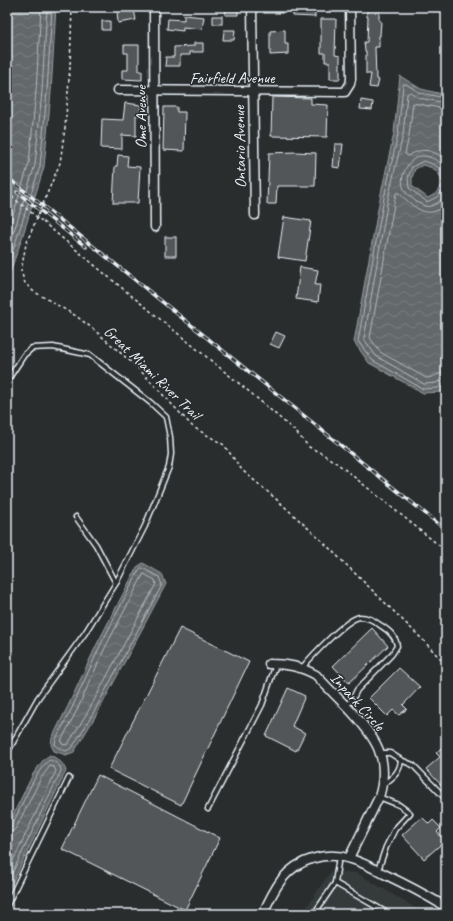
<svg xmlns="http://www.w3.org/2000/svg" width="453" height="921" viewBox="0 0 453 921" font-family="Caveat,sans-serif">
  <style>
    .built { fill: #363a3b }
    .water { fill: url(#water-waves); stroke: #989fa3; fill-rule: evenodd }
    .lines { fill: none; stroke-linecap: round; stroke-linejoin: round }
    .shore { stroke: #b3bac0; stroke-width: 1 }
    .building { fill: #535759; stroke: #e8f1f8 }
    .lane-casing { stroke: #e8f1f8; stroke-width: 7 }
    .street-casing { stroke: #e8f1f8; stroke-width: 11 }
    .path { stroke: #e8f1f8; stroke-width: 1.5; stroke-dasharray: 3 3; stroke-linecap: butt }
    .lane { stroke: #2a2d2e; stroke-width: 4 }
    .street { stroke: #2a2d2e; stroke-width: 8 }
    .rail-casing { stroke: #e8f1f8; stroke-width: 3.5 }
    .rail { stroke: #2a2d2e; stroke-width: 2; stroke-dasharray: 6; stroke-linecap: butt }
    .path-bridge { stroke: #e8f1f8; stroke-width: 1.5; stroke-dasharray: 3 3; stroke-linecap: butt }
    .labels { text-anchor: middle; stroke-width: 3; stroke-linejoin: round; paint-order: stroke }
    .street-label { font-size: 16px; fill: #e8f1f8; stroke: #2a2d2e }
  </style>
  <defs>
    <pattern id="water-waves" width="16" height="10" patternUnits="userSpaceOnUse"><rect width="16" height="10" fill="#63686b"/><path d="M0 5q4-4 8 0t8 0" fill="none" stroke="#797e81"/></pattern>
  </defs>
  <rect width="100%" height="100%" fill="#2a2d2e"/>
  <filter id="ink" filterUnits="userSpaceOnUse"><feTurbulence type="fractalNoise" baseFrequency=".025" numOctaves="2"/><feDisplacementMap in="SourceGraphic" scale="8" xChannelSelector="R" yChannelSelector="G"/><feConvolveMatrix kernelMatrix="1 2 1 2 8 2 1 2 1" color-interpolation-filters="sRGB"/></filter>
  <g filter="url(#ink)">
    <path class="built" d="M331,871L357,873L425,914H302Z"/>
    <g class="water">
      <path d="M7,7H56L51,92L44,167L22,238L7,281Z"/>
      <path d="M400,76L421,89L446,95V386L441,392L423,393L369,363L354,342L380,198L394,133ZM423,165C436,168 439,172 443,184L435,194L428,198L412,186V178L415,169Z"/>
      <path d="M143,563L162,574L166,584L98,712L74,752L66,755L54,751L51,745L52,738L68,706L97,644L137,567Z"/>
      <path d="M50,755C58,759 63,762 66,771L7,894V827L33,774L44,759Z"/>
    </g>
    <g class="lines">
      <g class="shore">
        <path d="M446,98L420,93L406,84L403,85L398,134L384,198L358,341L372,360L423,389L438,388L442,384L446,383"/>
        <path d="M446,103L419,98L410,92L407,94L403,135L388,199L364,339L376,356L424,384L436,383L441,379L446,378"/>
        <path d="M446,109L413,103L409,136L405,154L408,156C423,147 431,149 446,160"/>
        <path d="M446,167C440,162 430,155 421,156C408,158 397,179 405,191C409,197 418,203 424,206C434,208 440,201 446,195"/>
        <path d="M446,181C442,168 436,164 423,161L412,167L408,178L409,188L427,202L437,197L446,187"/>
        <path d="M446,204C433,216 424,214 411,204C407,200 402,197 399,193H396L370,338L380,352L426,378C433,378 438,373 446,372"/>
        <path d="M7,235L29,163L36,91L41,7"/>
        <path d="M7,253L35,165L42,91L47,7"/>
        <path d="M7,269L40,166L47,92L52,7"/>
        <path d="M142,568L159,577L162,585L95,710L72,748L66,751L57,747L55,744L56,739L72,708L100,646L139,570Z"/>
        <path d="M144,574L155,580L156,584L90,708L68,744L66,745L62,744L61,741L77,710L105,648Z"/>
        <path d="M7,827L12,825C20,810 37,766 50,760C56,762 61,765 61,771L7,884"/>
        <path d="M7,832L13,831L16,828L41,778L50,766L54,767L56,771L7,873"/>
      </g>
    </g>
    <g class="building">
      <path d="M226,7H238V15H225Z"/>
      <rect x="264" y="7" width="18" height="6"/>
      <path d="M367,7H379V21H381L380,36H379V47H375L376,79L379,80L377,88L369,87L371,74H366V51H365L364,42H367L368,17H367Z"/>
      <path d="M315,8V17L293,16V9Z"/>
      <path d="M134,9L136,20L118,23L117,11Z"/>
      <path d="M184,15L204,17L202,29L183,27V31L167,29L168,19L184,20Z"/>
      <rect x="213" y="16" width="9" height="8"/>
      <path d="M321,19H336L335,55L340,56V79H330V62H325V53H321Z"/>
      <rect x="102" y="21" width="8" height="9"/>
      <path d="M224,30H235L234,40H223Z"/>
      <path d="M285,30V44H288V54L270,55V31Z"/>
      <path d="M194,43H203V52H190V55H180V66H165L166,57H174V47L194,46Z"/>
      <path d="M124,45H139V71H142V80L122,79V70H128V53H124Z"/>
      <path d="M272,97L311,98V104L328,105L327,137L271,136Z"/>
      <path d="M361,100L373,102L372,110L360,109Z"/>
      <path d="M125,103L141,105L140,116L136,115V136L122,135V149L101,148L102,119L123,120Z"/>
      <path d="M164,107H177V112H185L184,151L163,150Z"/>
      <path d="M335,144H343L340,168L333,167Z"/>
      <path d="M295,152L316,153L315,186H277L276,204H267L269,153Z"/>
      <path d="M118,155L128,156L127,166L140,167L138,203H113L115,166H117Z"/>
      <path d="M284,217L311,221L305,261L278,257Z"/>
      <rect x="165" y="237" width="11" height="19"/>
      <path d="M300,267L318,270L315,285H320L318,302L296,299Z"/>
      <path d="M276,332L285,336L279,348L270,344Z"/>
      <path d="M180,628L249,662L181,805L109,769Z"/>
      <path d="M372,628L388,646L349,683L333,666Z"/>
      <path d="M399,668L420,687L403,705L407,709L399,715L393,710L387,716L369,698Z"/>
      <path d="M288,688L305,696L292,726L305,733L296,751L266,736Z"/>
      <path d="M446,743V790L426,769L440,757L436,753Z"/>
      <path d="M98,775L220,838L185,910L62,849Z"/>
      <path d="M422,817L429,824L433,820L441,828L437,832L445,841L424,859L402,835Z"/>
    </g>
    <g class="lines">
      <defs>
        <g id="lane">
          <path d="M7,381L24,355L32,348L53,347L90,355L151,403L166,417L170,437L171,454L169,467L145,526L116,583L85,633L38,698L7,753"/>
          <path d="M76,517L96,545L116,583"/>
          <path d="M302,668C311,657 347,618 360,617C367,617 375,621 380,625C388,630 396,636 397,646L392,654L357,690L353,698L346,706"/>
          <path d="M381,753H390L401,760C400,772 393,778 383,784"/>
          <path d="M401,760L413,765L446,799"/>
          <path d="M208,809L262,705L276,664"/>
          <path d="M339,856L335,883L389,914"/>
          <path d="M378,870L386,847L395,829L410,813L399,805L379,797"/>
          <path d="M7,905L69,778"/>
          <path d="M314,914L335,883"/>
        </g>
        <g id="street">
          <path d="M154,7L155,227"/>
          <path d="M252,7L255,215"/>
          <path d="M118,90L345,92L350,84L351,79L350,7"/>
          <path d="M269,664C286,664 300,666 316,675C327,687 338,698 350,710C375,737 391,758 379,797L349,858"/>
          <path d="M263,914C268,902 274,890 282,879C298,859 326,851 351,859C362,862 373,868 384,874C405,884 426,895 446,907"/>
        </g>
      </defs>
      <use href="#lane" class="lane-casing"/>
      <use href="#street" class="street-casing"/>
      <g class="path">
        <path d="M72,7L70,67L65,128L60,163L26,244L21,271L25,283L33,291L76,316L92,328L138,368L193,427L224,445L242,470L275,498L321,540L423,640L446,665"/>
        <path d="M43,222L111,279L252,394L295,431L309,447L321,453L338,464L446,551"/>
      </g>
      <use href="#lane" class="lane"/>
      <use href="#street" class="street"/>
      <defs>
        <g id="rail">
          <path d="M7,177L446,530"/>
          <path d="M17,192L86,247"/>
        </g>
      </defs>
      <use href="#rail" class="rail-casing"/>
      <use href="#rail" class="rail"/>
      <path class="path-bridge" d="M7,193L43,222"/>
    </g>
  </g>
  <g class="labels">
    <g class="street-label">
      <text x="232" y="83">Fairfield Avenue</text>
      <text transform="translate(140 117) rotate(-90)" y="6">Ome Avenue</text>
      <text transform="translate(239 147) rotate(-91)" y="6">Ontario Avenue</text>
      <text transform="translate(153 372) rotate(44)" y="6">Great Miami River Trail</text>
      <text transform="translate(358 701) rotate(48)" y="6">Inpark Circle</text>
    </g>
  </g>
  <rect width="453" height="921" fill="none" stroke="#2a2d2e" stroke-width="24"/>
  <rect x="12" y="12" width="429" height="897" fill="none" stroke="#e8f1f8" stroke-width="1.5" filter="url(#ink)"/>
</svg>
